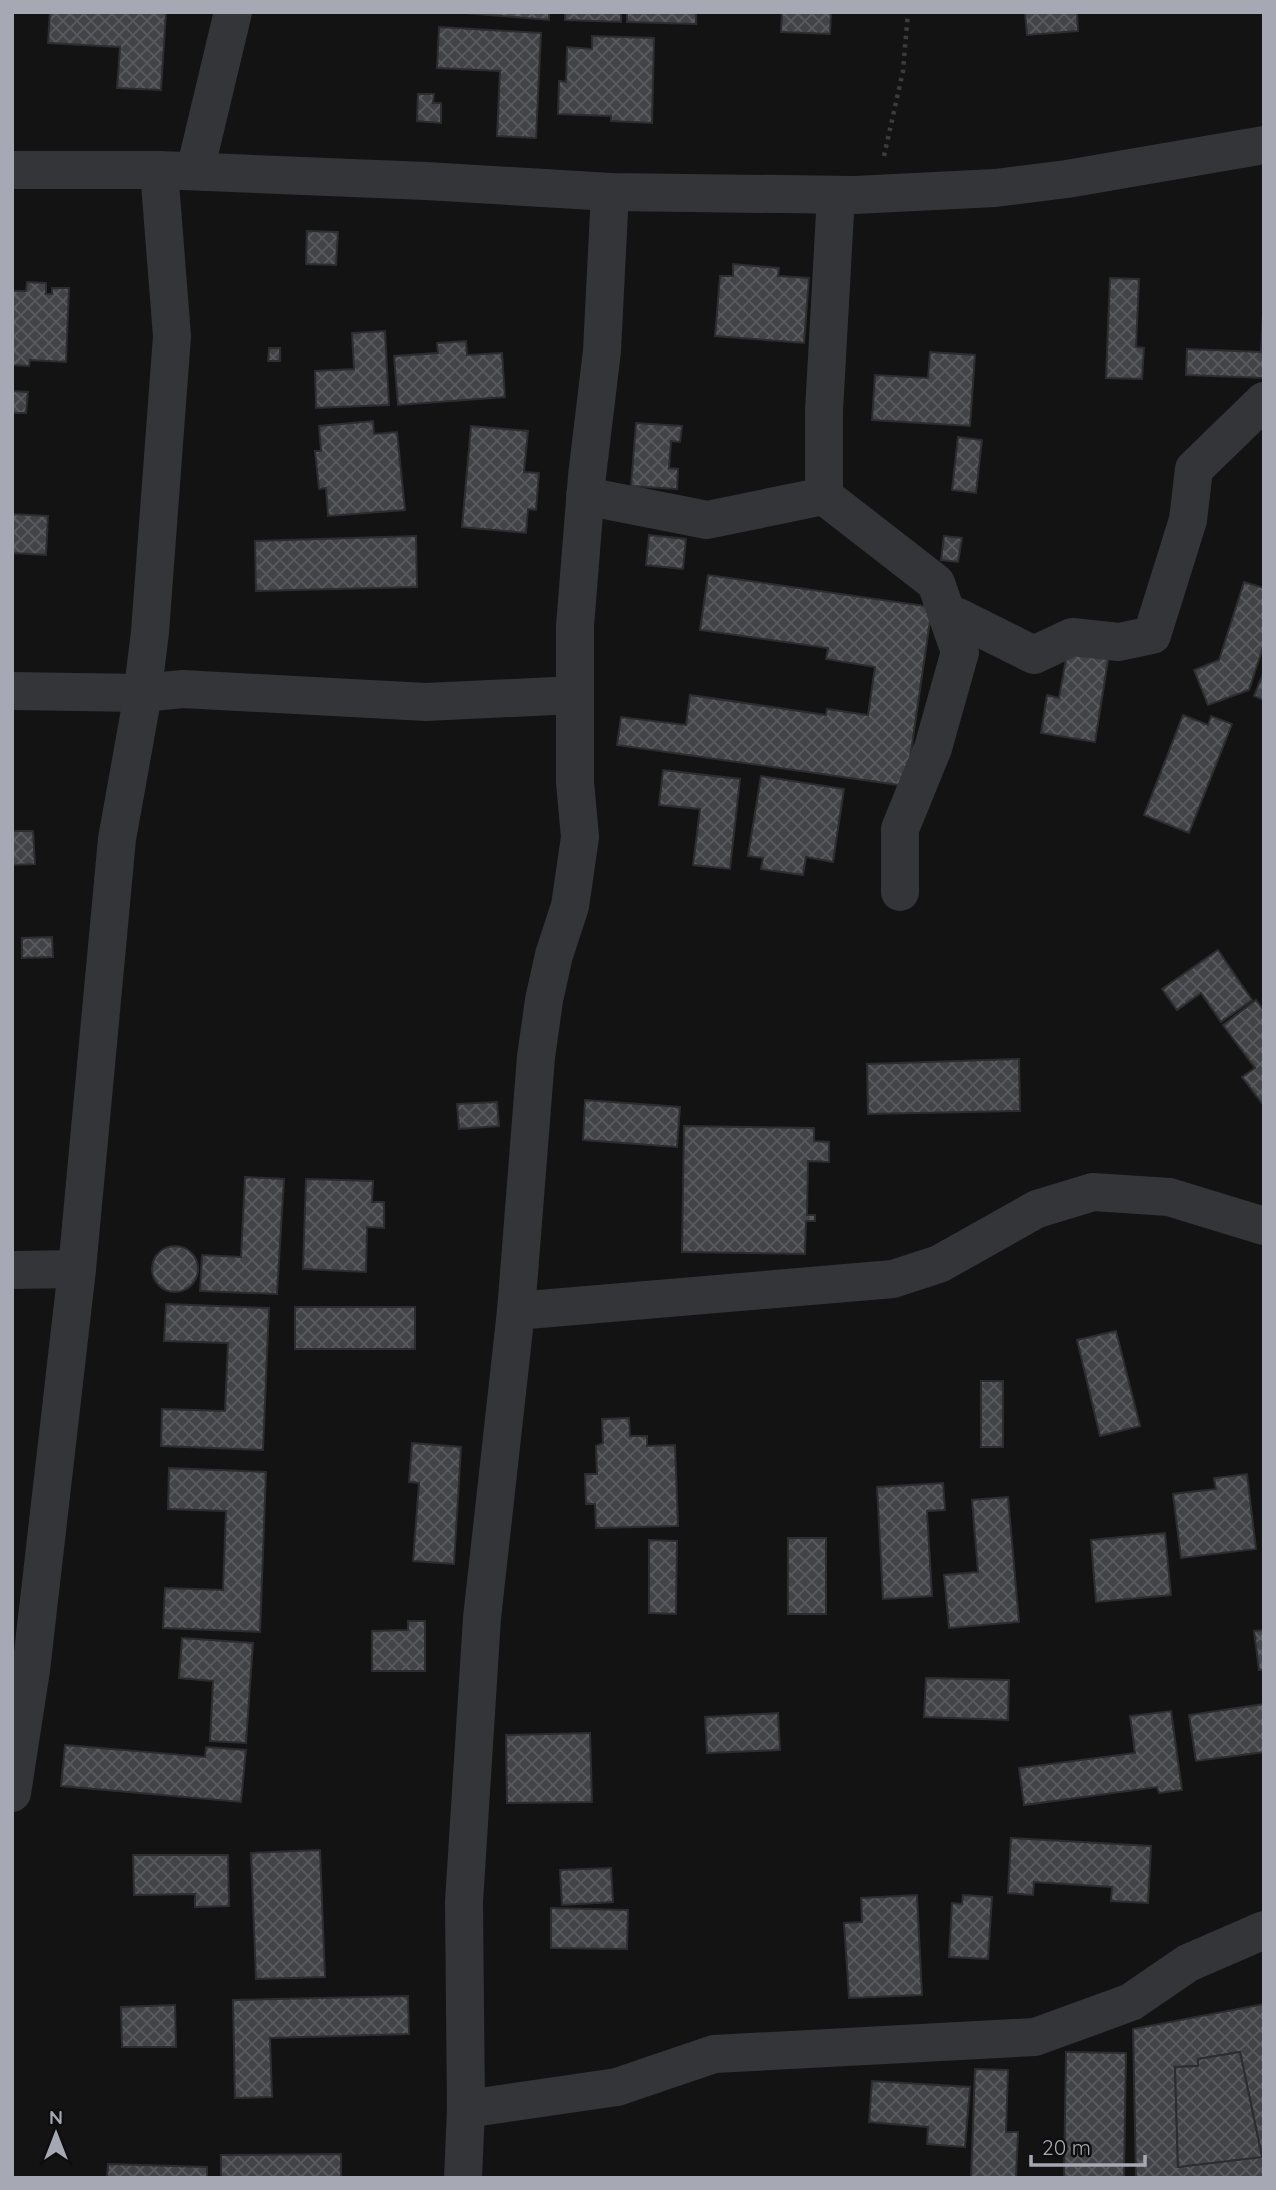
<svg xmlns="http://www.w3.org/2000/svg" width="1276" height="2190" viewBox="0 0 1276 2190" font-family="Quicksand,sans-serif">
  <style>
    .building { fill: url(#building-cross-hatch); stroke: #2d2d30; stroke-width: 2; fill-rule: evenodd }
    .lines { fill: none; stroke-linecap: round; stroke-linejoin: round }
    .path { stroke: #3a3b3f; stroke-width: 4.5; stroke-dasharray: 3.5 5; stroke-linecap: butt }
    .street { stroke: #343538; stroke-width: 38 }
  </style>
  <defs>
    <pattern id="building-cross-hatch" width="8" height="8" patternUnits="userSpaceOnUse" patternTransform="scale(1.75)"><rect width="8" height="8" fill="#424347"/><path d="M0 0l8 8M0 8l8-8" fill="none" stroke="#5a5b5f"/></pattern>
  </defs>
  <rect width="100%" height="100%" fill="#131314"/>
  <g class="building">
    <path d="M50,12H166L161,90L117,88L120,47L48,43Z"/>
    <path d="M454,12H549V20Z"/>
    <path d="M565,12H621V22L565,20Z"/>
    <path d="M627,12H696V24L627,22Z"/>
    <path d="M782,12H831L830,34L781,32Z"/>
    <path d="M1025,12H1077L1078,31L1027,35Z"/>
    <path d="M439,27L541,33L536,138L497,136L500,71L437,68Z"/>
    <path d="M592,36L654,38L652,123L611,121V116L558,114L559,81L566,82L567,47L592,49Z"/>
    <path d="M418,94H434L433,103H441V123L417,121Z"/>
    <path d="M307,231L338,232L336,265L306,264Z"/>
    <path d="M733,264L779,268L778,276L809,278L804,343L715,336L720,276H733Z"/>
    <path d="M1110,278L1139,279L1136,347L1144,348L1142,379L1106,378Z"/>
    <path d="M27,282L46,283V294H52V288H69L66,362L30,360L29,366L12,365V291H26Z"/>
    <path d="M1264,294V378L1186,375L1187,349L1261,352Z"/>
    <path d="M385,331L389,405L316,408L315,371L354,369L352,333Z"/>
    <path d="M466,341L467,355L502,353L505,397L398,405L394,356L438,353L437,343Z"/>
    <path d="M269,348H280V361H268Z"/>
    <path d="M930,352L975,355L970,426L872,420L875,375L928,378Z"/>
    <path d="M13,391L28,392L26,413H12Z"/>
    <path d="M373,421L374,434L397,432L405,510L328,516L326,488L319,489L315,451H321L319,426Z"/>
    <path d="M636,423L682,426L680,442L671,441L669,468L678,469L677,489L631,486Z"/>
    <path d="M471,426L528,431L524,472L539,473L536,510L528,509L526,533L462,527Z"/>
    <path d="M958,437L982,440L976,493L952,490Z"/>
    <path d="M12,514L48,516L46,555L12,553Z"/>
    <path d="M649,535L686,539L683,569L646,565Z"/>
    <path d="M416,536L417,587L256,591L255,541Z"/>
    <path d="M944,536L962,538L958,562L941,560Z"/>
    <path d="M708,575L932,607L906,786L617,745L621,717L686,725L690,695L826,715L827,709L868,715L875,667L826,659L828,648L700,630Z"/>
    <path d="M1244,582L1264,588V644L1249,690L1208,705L1194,670L1219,660Z"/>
    <path d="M1069,642L1110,648L1095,742L1041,733L1047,695L1059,698Z"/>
    <path d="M1264,671V700L1254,696Z"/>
    <path d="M1183,715L1208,725L1211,716L1232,724L1189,833L1144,815Z"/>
    <path d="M663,770L740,779L730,869L693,865L700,809L659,805Z"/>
    <path d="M761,776L844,789L833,862L806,857L803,875L761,869L763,858L748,856Z"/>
    <path d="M12,831H33L35,864L12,865Z"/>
    <path d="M52,937L53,957L22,958V938Z"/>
    <path d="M1218,950L1252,1000L1221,1022L1201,993L1177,1010L1162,989Z"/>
    <path d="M1256,1000L1264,1011V1106L1242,1077L1255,1068L1223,1025Z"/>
    <path d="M1019,1059L1020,1111L868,1114L867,1064Z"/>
    <path d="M585,1100L680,1107L677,1147L583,1140Z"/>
    <path d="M497,1102L499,1126L459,1129L457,1104Z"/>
    <path d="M684,1126L814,1128V1141L829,1142V1162L808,1161L807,1215H815V1221H806L805,1254L682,1252Z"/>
    <path d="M245,1177L284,1179L277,1294L200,1291L202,1255L241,1257Z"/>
    <path d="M306,1179L373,1181L372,1202H384V1228L367,1227L366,1272L303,1269Z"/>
    <circle cx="175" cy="1269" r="23"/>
    <path d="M166,1304L269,1308L263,1450L161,1446L162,1409L225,1411L228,1343L164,1341Z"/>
    <rect x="295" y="1307" width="120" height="42"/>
    <path d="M1116,1331L1140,1426L1100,1436L1077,1340Z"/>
    <rect x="981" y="1381" width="22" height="66"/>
    <path d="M629,1418L630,1436H647V1446L675,1445L678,1526L596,1528L595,1504H586L585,1474H597L596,1446L603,1443L602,1419Z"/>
    <path d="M412,1443L461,1447L454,1564L413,1561L419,1483L409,1482Z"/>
    <path d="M169,1468L266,1472L260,1632L163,1628L165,1588L223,1590L226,1511L168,1509Z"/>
    <path d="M1247,1474L1256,1549L1181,1558L1173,1494L1216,1489L1214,1478Z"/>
    <path d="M943,1483L945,1510L927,1511L932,1596L883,1599L877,1487Z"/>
    <path d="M1008,1497L1019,1622L949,1628L944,1575L978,1572L972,1500Z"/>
    <path d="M1165,1533L1171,1595L1096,1602L1091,1540Z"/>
    <rect x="788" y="1538" width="38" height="76"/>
    <path d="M649,1540L677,1541L676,1614L649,1613Z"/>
    <path d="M408,1621H425V1671H372V1631L408,1630Z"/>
    <path d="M1264,1630V1670H1259L1254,1631Z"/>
    <path d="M182,1638L253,1643L246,1743L210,1741L213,1681L179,1678Z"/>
    <path d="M926,1678L1009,1680L1008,1720L924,1717Z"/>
    <path d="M1264,1704V1752L1196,1761L1189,1715Z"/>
    <path d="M1171,1711L1182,1790L1159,1793L1157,1787L1024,1805L1019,1768L1135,1753L1130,1716Z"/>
    <path d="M778,1713L780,1750L707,1753L705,1717Z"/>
    <path d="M590,1733L592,1802L507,1803L506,1735Z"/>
    <path d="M65,1745L205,1757L206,1747L246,1750L241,1802L61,1786Z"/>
    <path d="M1011,1838L1151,1846L1148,1903L1111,1901L1112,1887L1034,1882L1033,1895L1008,1893Z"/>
    <path d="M320,1850L325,1977L256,1979L251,1853Z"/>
    <path d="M133,1855H228L229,1906L195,1907V1894L134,1895Z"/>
    <path d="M611,1868L613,1902L562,1905L560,1870Z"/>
    <path d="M917,1895L922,1995L849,1998L844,1923L862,1922L861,1898Z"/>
    <path d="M963,1895L992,1897L988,1959L949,1957L952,1903L962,1904Z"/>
    <path d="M551,1908L628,1910L627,1949L551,1948Z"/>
    <path d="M408,1996L409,2034L270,2038L272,2097L235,2098L233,2000Z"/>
    <path d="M1264,2004V2178H1136L1133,2029ZM1240,2052L1262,2157L1178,2167L1175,2067L1198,2066V2059Z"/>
    <path d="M175,2005L176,2047H122L121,2007Z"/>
    <path d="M1066,2052L1126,2053L1124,2178H1064Z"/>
    <path d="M1240,2052L1262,2157L1178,2167L1175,2067L1198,2066V2059Z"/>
    <path d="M975,2069L1008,2070L1006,2132H1018L1016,2178H971Z"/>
    <path d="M872,2081L970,2087L965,2147L927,2144L928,2127L869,2122Z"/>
    <path d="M341,2154V2178H221V2155Z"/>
    <path d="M108,2164L207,2167V2178H107Z"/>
  </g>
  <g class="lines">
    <path class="path" d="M884,156L903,71L908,12"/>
    <g class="street">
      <path d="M12,170H159L426,181L610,192L855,195L995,188L1067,179L1264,145"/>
      <path d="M195,171L233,12"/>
      <path d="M585,496L707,520L824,496V411L836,195"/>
      <path d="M824,496L936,583L960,652L933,748L900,829V892"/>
      <path d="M947,615L958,617L1034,655L1072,637L1119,642L1152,635L1188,520L1194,469L1264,401"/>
      <path d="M12,691L142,693L183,689L426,702L575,695"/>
      <path d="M12,1270L77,1269"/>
      <path d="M516,1311L893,1279L939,1264L1037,1209L1093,1192L1169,1197L1264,1226"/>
      <path d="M12,1793L31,1670L77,1269L117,839L141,705L150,632L172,336L159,170"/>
      <path d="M466,2109L617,2087L714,2054L1035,2037L1131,2002L1188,1963L1264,1930"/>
      <path d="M463,2178L466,2109L464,1902L482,1618L516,1311L536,1057L544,1000L554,955L570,906L580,837L575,782V626L587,476L602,351L610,192"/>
    </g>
  </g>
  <rect width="1276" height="2190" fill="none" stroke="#a6a9b3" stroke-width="28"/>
  <g transform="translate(56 2134)" stroke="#0e0e0f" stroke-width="5" paint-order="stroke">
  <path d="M0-5L12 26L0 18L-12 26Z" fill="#a6a9b3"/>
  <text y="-10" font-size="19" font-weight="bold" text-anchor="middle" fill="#a6a9b3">N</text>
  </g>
  <path d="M1031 2155v10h114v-10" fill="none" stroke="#a6a9b3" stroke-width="3.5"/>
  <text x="1042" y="2155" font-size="21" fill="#a6a9b3" stroke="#0e0e0f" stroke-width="5" paint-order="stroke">20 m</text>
</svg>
